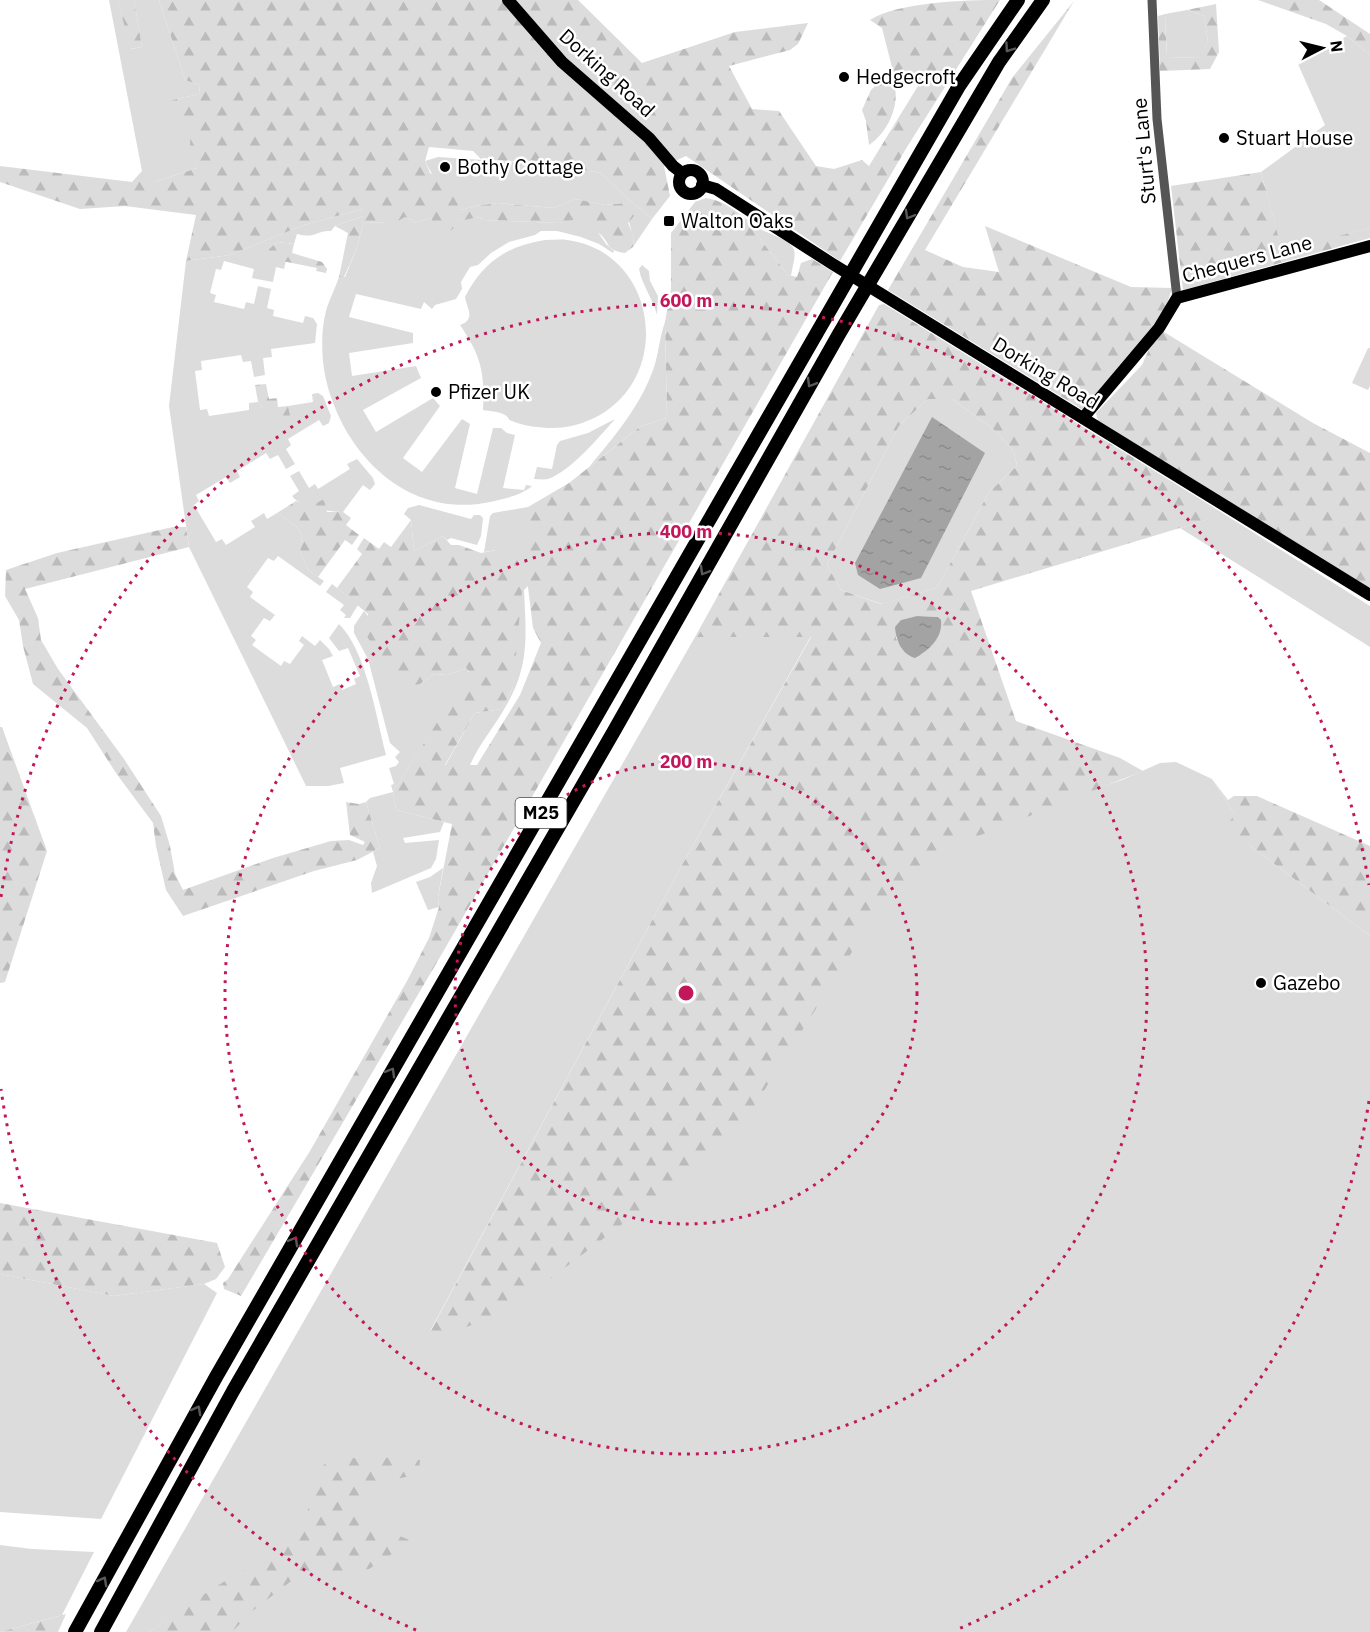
<svg xmlns="http://www.w3.org/2000/svg" width="1370" height="1632" viewBox="0 0 1370 1632" font-family="'IBM Plex Sans',sans-serif">
  <style>
    .green { fill: #dcdcdc }
    .forest { fill: url(#forest-firs); fill-rule: evenodd }
    .water { fill: url(#water-ripples) }
    .lines { fill: none; stroke-linecap: round; stroke-linejoin: round }
    .minor { stroke: #555; stroke-width: 9 }
    .major { stroke: #000; stroke-width: 12 }
    .highway { stroke: #000; stroke-width: 14 }
    .oneway { stroke: #595959 }
    .ring { fill: none; stroke: #c2185b; stroke-width: 3; stroke-dasharray: 3 6 }
    .poi-dot { fill: #000; stroke: #fff; stroke-width: 2 }
    .labels { text-anchor: middle; stroke-width: 5; stroke-linejoin: round; paint-order: stroke }
    .shield { fill: #fff; stroke: #4c4c4c; stroke-width: 1.5 }
    .shield-label { font-size: 18px; font-weight: bold; fill: #000 }
    .street-label { font-size: 20px; fill: #000; stroke: #fff }
    .poi-label { font-size: 20px; fill: #000; stroke: #fff; text-anchor: start }
    .centre { fill: #c2185b; stroke: #fff; stroke-width: 3 }
    .ring-label { font-size: 18px; text-anchor: middle; font-weight: bold; fill: #c2185b; stroke: #fff; stroke-width: 5; stroke-linejoin: round; paint-order: stroke }
  </style>
  <defs>
    <pattern id="forest-firs" width="22" height="20" patternUnits="userSpaceOnUse" patternTransform="scale(1.5)"><rect width="22" height="20" fill="#dcdcdc"/><path d="M5 1l3.5 6h-7zM16 11l3.5 6h-7z" fill="#bbb"/></pattern>
    <pattern id="water-ripples" width="26" height="14" patternUnits="userSpaceOnUse" patternTransform="scale(1.5)"><rect width="26" height="14" fill="#a3a3a3"/><path d="M2 4q2-2 4 0t4 0M15 11q2-2 4 0t4 0" fill="none" stroke="#8b8b8b"/></pattern>
  </defs>
  <rect width="100%" height="100%" fill="#fff"/>
  <g class="green">
    <path d="M109,0H118L131,49L142,47L134,0H159L185,80L200,85L199,94L172,100L192,118L191,148L197,168L155,182H132L142,171Z"/>
    <path d="M1187,10L1204,16L1208,41L1202,58L1167,57L1165,14Z"/>
    <path d="M1347,36L1370,55V228L1282,251L1261,172L1325,125L1298,64Z"/>
    <path d="M438,157L546,164L601,173L628,199L652,219L633,247L634,237L632,233L624,203L605,205L576,199L553,208L498,203L474,206L461,210C451,192 433,181 425,161Z"/>
    <path d="M363,209V216L335,226L331,231C316,230 316,239 297,234L294,244L277,242L268,250L277,259L286,260L284,269L276,267L273,282L252,278L254,269L224,261L221,270L216,269L210,293L216,295L214,302L244,309L246,302L254,304L258,286L271,289L267,308L274,310L273,316L303,323L305,316L313,318L317,324L315,343L271,349L272,357L263,358L265,375L254,377L251,361L243,362L241,355L201,361L202,370L195,371L200,410L207,409L209,416L249,410V403L258,402L263,408L289,416L288,406L313,402L312,394L318,393L323,396L331,416L329,423L323,426L319,420L288,439L291,445L286,449L295,464L286,469L278,455L270,459L266,453L237,471L240,477L230,483L226,477L196,495L199,501L194,505L216,542L222,539L226,545L255,527L251,521L264,513L267,519L277,513L297,527L302,536L300,552L308,570L324,581L320,586L278,556L274,561L268,558L247,587L253,592L250,597L275,615L270,621L264,618L251,636L256,640L252,645L281,666L284,661L290,664L304,645L299,641L302,636L315,646L320,640L329,649L333,656L322,660L333,687L340,684L342,690L356,684L354,679L360,676L348,648L339,651L329,638L339,624C367,652 376,717 386,755L340,768L344,783L328,786H306L189,547L169,406L186,261L230,255L304,225Z"/>
    <path d="M587,216L606,244L614,251L613,253L599,244L581,237L557,231H541L535,235L509,242L491,253L478,265L470,267L461,282L462,289L456,299L435,305L432,309L424,302L421,309L356,294L349,317L413,333V343L349,353L352,376L416,366L421,378L363,410L376,432L433,398L440,406L403,458L422,472L462,419L470,424L455,488L477,494L493,428H501L507,433L515,435L503,488L524,490L526,485L532,486C522,495 504,499 490,502C415,518 354,465 331,397C322,372 319,338 326,311C329,300 335,289 339,277H345L356,250L364,222L388,223L405,217L412,220L414,223L431,218L452,230L458,221L480,217L483,220L559,223Z"/>
    <path d="M760,229C769,234 791,240 794,250C796,257 792,268 791,276L788,275L760,239Z"/>
    <path d="M545,240C552,240 560,239 567,240C659,252 675,381 592,419C579,425 566,428 552,428C540,428 524,426 512,421C505,418 512,420 505,415C500,412 490,411 483,410C485,372 481,356 460,325C476,319 467,309 465,297C483,262 507,246 545,240Z"/>
    <path d="M642,265L649,271L650,281L658,296L657,315C653,299 642,285 639,269Z"/>
    <path d="M665,322L667,418L641,426L589,467C615,436 643,403 655,364C659,350 660,336 665,322Z"/>
    <path d="M1368,348H1370V386L1368,390L1352,383Z"/>
    <path d="M928,399H952L998,433L1014,452L1017,466L989,492L937,588L882,604L841,590L827,565L899,426Z"/>
    <path d="M615,419C599,437 571,471 548,479C544,480 539,479 534,479L537,467L552,469L557,445L560,441L588,433Z"/>
    <path d="M357,459L373,478L375,484L370,490L363,485L343,512C330,512 299,507 292,496L299,491L290,476L299,471L309,488L315,484L318,489L350,469L347,464Z"/>
    <path d="M1205,502L1370,606V647L1180,528L1212,518Z"/>
    <path d="M419,505L471,519L474,515H480L483,518L481,536L477,545L451,538L447,540L443,536L414,551L411,520L404,514L408,508Z"/>
    <path d="M528,507V586L524,590C526,635 530,665 506,706C495,726 479,744 470,765L445,766L475,713L502,709L513,687L514,666L496,550L484,552L490,516L493,513Z"/>
    <path d="M332,584L358,605L350,618H344L346,615L340,610L344,605L326,592Z"/>
    <path d="M364,611L420,684L434,674L448,675L466,668L469,673L393,792L396,810L444,822L440,832L403,838L405,843L439,840L436,859L431,868L372,893L371,883L377,866L373,852L380,848L366,802L370,798L393,792L391,785L394,784L389,768L396,766L399,762L395,757L400,752L390,743L368,659L354,633V626Z"/>
    <path d="M811,636L682,865L430,1331L870,865L1122,780L1160,763L1176,762L1212,779L1235,815L1249,845L1370,936V1632H195L228,1580L149,1632H126L695,637Z"/>
    <path d="M443,868L438,897L439,907L428,910L416,882L430,877Z"/>
    <path d="M0,1274L114,1296L204,1284L217,1293L101,1519L0,1512Z"/>
    <path d="M0,1545L32,1549L94,1552L62,1615L0,1632Z"/>
  </g>
  <g class="forest">
    <path d="M118,0H134L142,47L130,49Z"/>
    <path d="M159,0H578L642,63L735,32L808,23L798,44L790,50L729,66L752,109L779,111L816,166L834,169L862,160L869,166L921,81L894,75L882,28L870,20C897,2 967,0 1000,0L907,147L840,261L686,156L664,166L670,196L652,219L628,199L601,173L546,164L481,159L473,151L429,147L425,161L430,173L446,180L461,210L474,206L498,203L553,208L576,199L605,205L624,203L634,216L628,223L634,237L633,247L625,253C605,250 611,244 600,234C597,231 593,230 590,229L587,217L559,223L483,220L480,217L459,221L452,230L446,233L436,227L431,218L414,223L412,220L405,217L398,221L396,229L388,223L364,222L356,250L344,277H339L348,233L335,226L363,216V209L304,225L230,255L186,261L196,215L125,206L80,209L0,182V166L132,182H155L197,168L190,148L191,119L174,120L172,100L199,94L200,85L185,80Z"/>
    <path d="M1258,0H1319L1370,34V55L1347,36L1326,24Z"/>
    <path d="M1074,1L925,250L963,267L999,272L985,226L1131,287L1172,288L1159,329L1313,423L1370,453V592L1098,421L1096,413L1142,365L1157,331L1088,413L888,290L1012,78Z"/>
    <path d="M1216,4L1219,52L1210,69L1160,71L1158,16L1165,14L1167,57L1201,58L1208,41L1204,16L1187,10Z"/>
    <path d="M879,82L895,88C899,108 886,134 869,145L866,121L862,110L871,90Z"/>
    <path d="M1261,172L1282,250L1370,228V238L1183,290L1171,186Z"/>
    <path d="M706,198C728,201 742,217 760,229V239L788,275L797,277L801,263L812,259L833,272L443,952L241,1296L224,1289L223,1283L228,1279L310,1151L407,981L429,938L439,907L438,897L452,824L396,810L393,792L469,672L466,668L448,675L434,674L420,684L402,687L389,673L365,633L368,614L337,588L362,554L357,549L364,538L379,549L384,542L391,547L411,520L414,551L443,536L451,545H459L481,553L496,550L517,558L522,590L513,687L502,709L475,713L445,765H477L520,695L541,643L533,628L527,579L528,507L569,483L641,426L667,418L665,322L671,289V233L695,202Z"/>
    <path d="M277,242L294,244L292,253L322,262L327,269L326,273L316,271L317,268L277,260L268,250Z"/>
    <path d="M884,304L1205,502L1213,518L971,591L1016,721L1120,758L1143,771L948,848L885,900L737,1133L641,1210L504,1314L425,1341L682,865L811,637H695L879,305ZM928,399H952L998,433L1014,452L1017,466L989,492L937,588L881,604L841,590L827,565L899,426ZM918,616L938,617L910,656L902,649L896,638L901,620Z"/>
    <path d="M266,384L269,399L277,398L278,407L288,406L290,416L279,421L265,418L263,408L258,402L255,385Z"/>
    <path d="M324,499L327,512H343L351,518L346,525L359,535L352,545L345,540L318,577L308,570L300,552L302,536L297,527L277,513L296,501L311,506Z"/>
    <path d="M173,527H186L189,547L25,589L38,618L41,640L58,669L124,759L161,816L170,846L175,874L183,890L273,858L331,841L349,840L363,845L365,842L350,835L346,802L359,804L366,802L380,848L357,860L314,871L183,916L166,890L156,846L153,823L116,773L87,728L33,684L23,646L19,620L5,596L6,570L57,553Z"/>
    <path d="M0,727H2L47,851L5,982L0,983Z"/>
    <path d="M1212,779L1228,800L1234,796H1257L1370,846V936L1249,845L1226,825L1235,815Z"/>
    <path d="M0,1203L217,1243L225,1267L216,1279L204,1284L114,1296L0,1274Z"/>
    <path d="M339,1453L357,1459L399,1457L420,1460L419,1474L365,1486V1522L412,1541L369,1569L299,1575L251,1612L232,1632H149L212,1589L303,1534L316,1471Z"/>
    <path d="M66,1614L58,1632H0Z"/>
  </g>
  <g class="water">
    <path d="M932,417L985,453L921,578L880,589L858,575L855,563Z"/>
    <path d="M917,616L938,617L941,620C943,638 929,650 915,658C901,654 896,640 895,627L901,620Z"/>
  </g>
  <g class="lines">
    <path class="minor" d="M1152,0L1157,119L1177,298"/>
    <g class="major">
      <path d="M508,0L562,62L649,138L673,166L682,173"/>
      <circle cx="691" cy="182" r="12"/>
      <path d="M702,185L716,189L831,263L1370,595"/>
      <path d="M1083,418L1159,328L1177,298L1370,246"/>
    </g>
    <g class="highway">
      <path d="M75,1632L216,1377L959,86L1018,0"/>
      <path d="M101,1632L233,1391L614,731L839,334L999,62L1043,0"/>
    </g>
  </g>
  <defs><path id="oneway-chevron" d="M-2-3.5L2.5 0L-2 3.5" fill="none" stroke-width="1.6" stroke-linecap="round" stroke-linejoin="round" transform="scale(1.5)"/></defs>
  <g class="oneway">
    <use href="#oneway-chevron" transform="translate(1009 48) rotate(125)"/>
    <use href="#oneway-chevron" transform="translate(909 215) rotate(120)"/>
    <use href="#oneway-chevron" transform="translate(811 383) rotate(120)"/>
    <use href="#oneway-chevron" transform="translate(704 571) rotate(120)"/>
    <use href="#oneway-chevron" transform="translate(391 1072) rotate(-60)"/>
    <use href="#oneway-chevron" transform="translate(294 1241) rotate(-60)"/>
    <use href="#oneway-chevron" transform="translate(197 1410) rotate(-61)"/>
    <use href="#oneway-chevron" transform="translate(103 1581) rotate(-61)"/>
  </g>
  <g class="ring">
    <circle cx="686" cy="993" r="231"/>
    <circle cx="686" cy="993" r="461"/>
    <path d="M1369 1101A692 692 0 0 1 956 1630M416 1630A692 692 0 0 1 1 1089M1 897A692 692 0 0 1 1369 885"/>
  </g>
  <g class="poi-dot">
    <circle cx="844" cy="77" r="6"/>
    <circle cx="1224" cy="138" r="6"/>
    <circle cx="445" cy="167" r="6"/>
    <rect x="663" y="215" width="12" height="12" rx="3"/>
    <circle cx="436" cy="392" r="6"/>
    <circle cx="1261" cy="983" r="6"/>
  </g>
  <g class="labels">
    <rect class="shield" x="515.5" y="798" width="51" height="30" rx="4.5"/>
    <g class="shield-label">
      <text x="541" y="819">M25</text>
    </g>
    <g class="street-label">
      <text transform="translate(607 73) rotate(42)" y="7">Dorking Road</text>
      <text transform="translate(1144 151) rotate(-95)" y="7">Sturt's Lane</text>
      <text transform="translate(1247 259) rotate(-15)" y="7">Chequers Lane</text>
      <text transform="translate(1046 373) rotate(31)" y="7">Dorking Road</text>
    </g>
    <g class="poi-label">
      <text x="856" y="84">Hedgecroft</text>
      <text x="1236" y="145">Stuart House</text>
      <text x="457" y="174">Bothy Cottage</text>
      <text x="681" y="228">Walton Oaks</text>
      <text x="448" y="399">Pfizer UK</text>
      <text x="1273" y="990">Gazebo</text>
    </g>
  </g>
  <circle cx="686" cy="993" r="9" class="centre"/>
  <g class="ring-label">
    <text x="686" y="307">600 m</text>
    <text x="686" y="538">400 m</text>
    <text x="686" y="768">200 m</text>
  </g>
  <g transform="translate(1322 48) rotate(83)" stroke="#ffffff" stroke-width="4.5" paint-order="stroke">
  <path d="M0-4.5L10 22L0 15L-10 22Z" fill="#000000"/>
  <text y="-9" font-size="16" font-weight="bold" text-anchor="middle" fill="#000000">N</text>
  </g>
</svg>
